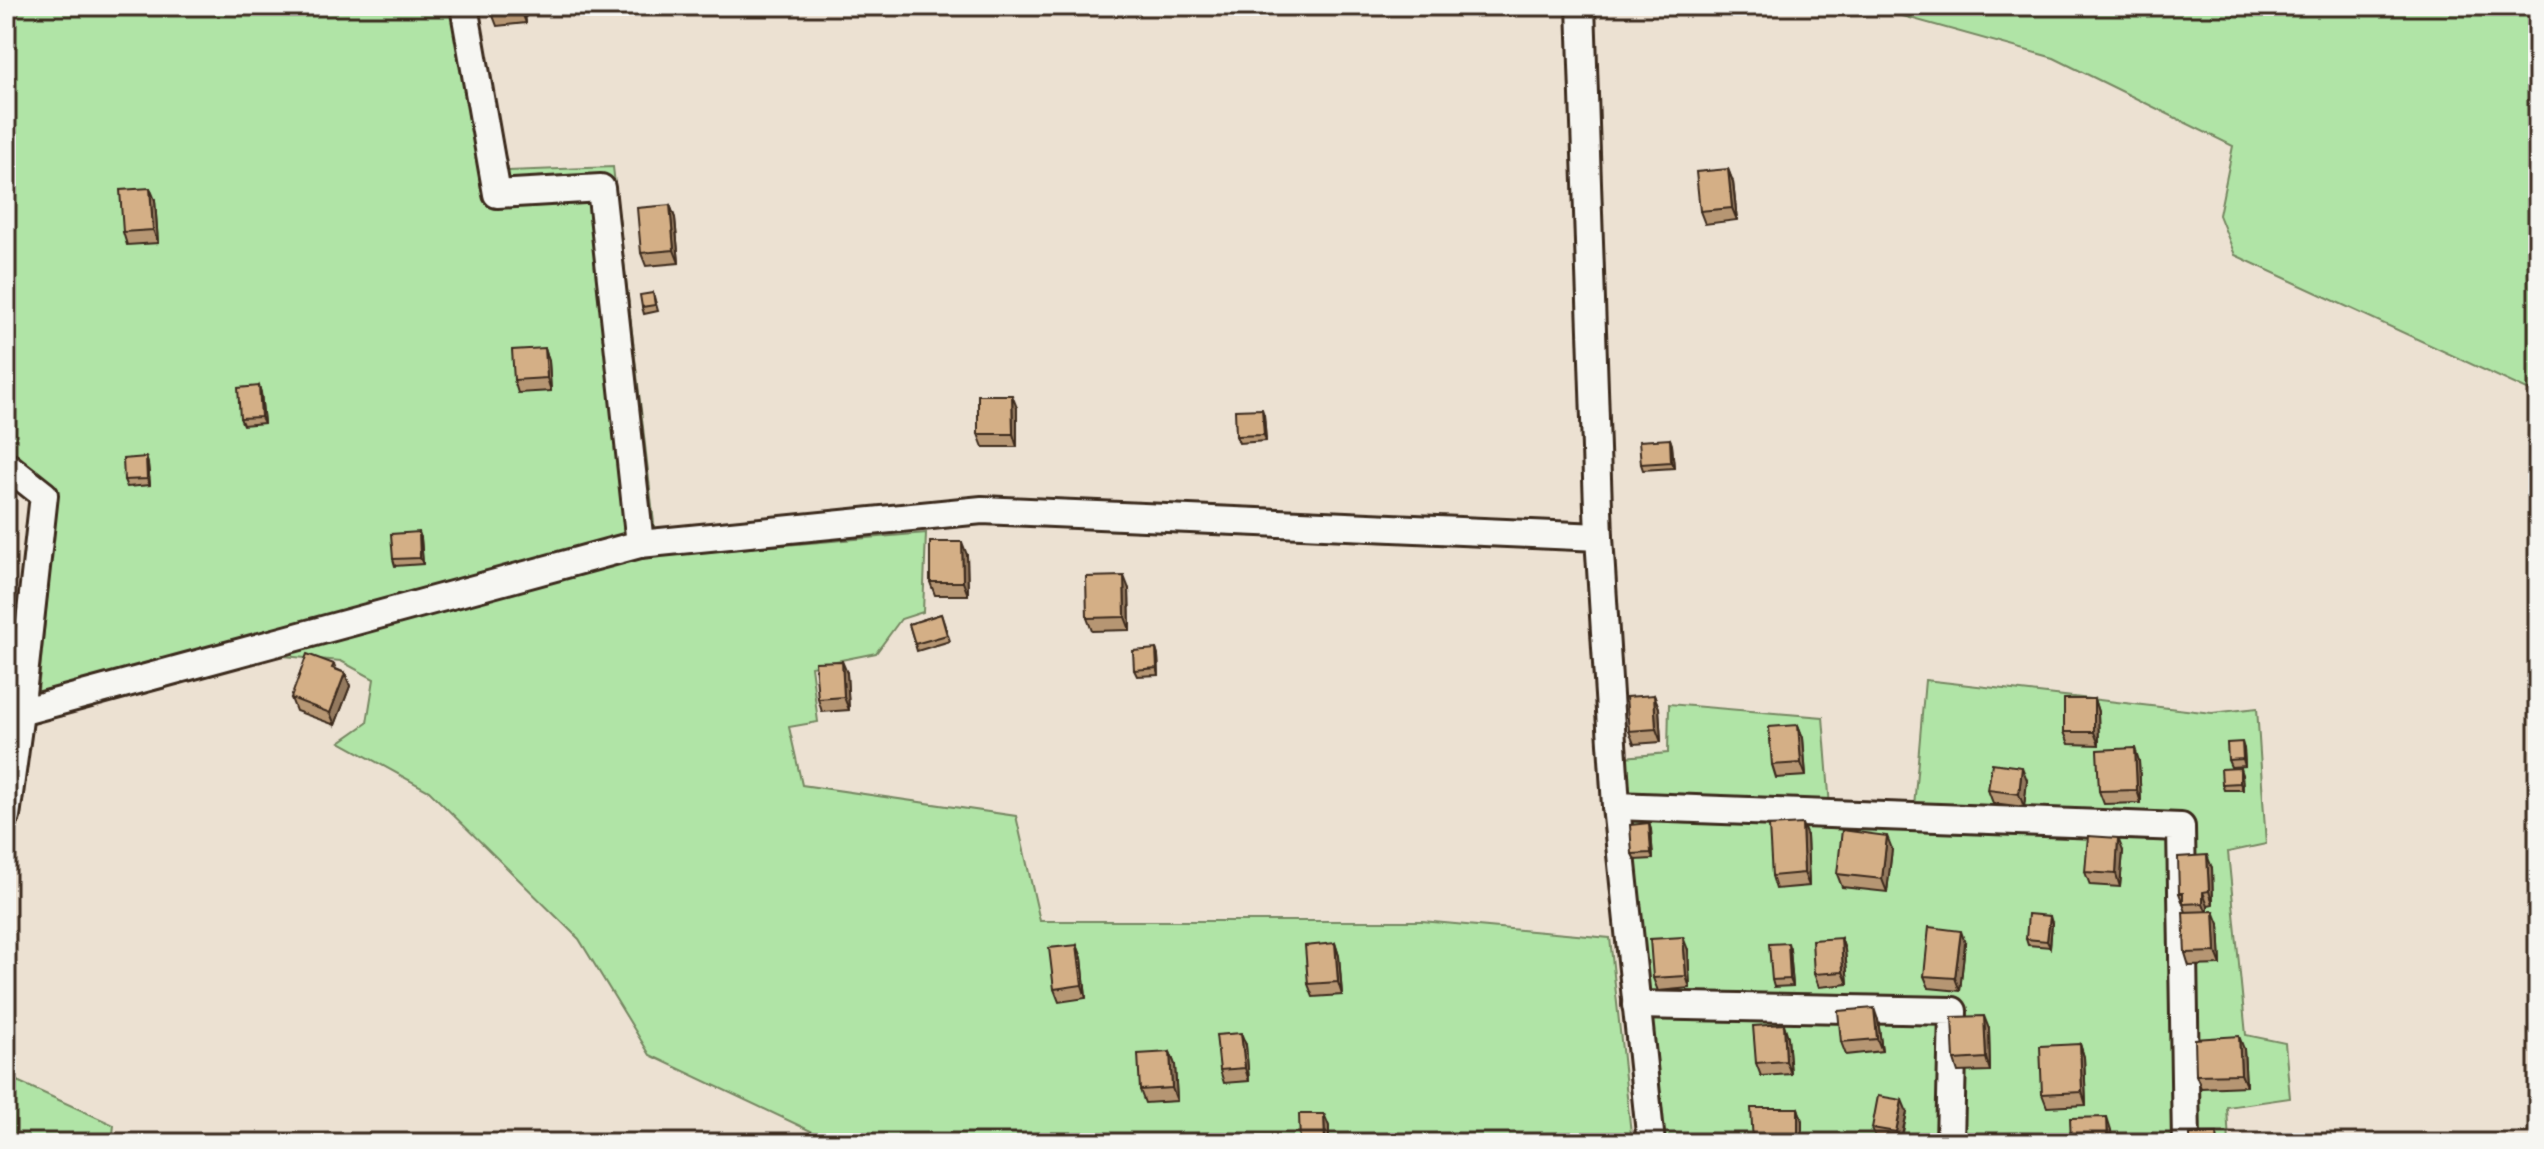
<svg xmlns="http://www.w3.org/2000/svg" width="2544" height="1149" viewBox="0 0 2544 1149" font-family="Mali,sans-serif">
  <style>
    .green { fill: #b0e4a6; stroke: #768762; stroke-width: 2 }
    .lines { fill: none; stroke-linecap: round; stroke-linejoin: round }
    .street-casing { stroke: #3b2a1e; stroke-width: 32 }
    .street { stroke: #f6f6f2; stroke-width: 26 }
    .wall { fill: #b69673; stroke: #3b2a1e; stroke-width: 2 }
    .shaded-wall { fill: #947a5e; stroke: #3b2a1e; stroke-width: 2 }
    .building { fill: #d4af86; stroke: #3b2a1e; stroke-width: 2 }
  </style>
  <rect width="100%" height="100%" fill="#ece1d2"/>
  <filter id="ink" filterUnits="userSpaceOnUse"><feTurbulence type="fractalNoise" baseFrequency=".0125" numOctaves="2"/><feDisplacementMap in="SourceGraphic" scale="16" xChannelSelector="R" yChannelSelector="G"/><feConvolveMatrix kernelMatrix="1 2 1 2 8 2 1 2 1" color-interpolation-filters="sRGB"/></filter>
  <g filter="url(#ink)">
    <g class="green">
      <path d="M6,6H477L508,171L613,167L655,532L37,701L58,489L6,447Z"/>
      <path d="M1867,6H2538V395L2235,255L2219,215L2233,146L2054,58Z"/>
      <path d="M926,533L923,612L901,619L876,653L811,666L818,722L789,727L802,785L1016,816L1040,921H1422L1610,938L1632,1143H836L650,1055L579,939L429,791L340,742L367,723L374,679L341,661L271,655L644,557Z"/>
      <path d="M1925,680L2212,713L2257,708L2266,844L2228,852L2246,1035L2285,1043L2290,1098L2227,1107L2229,1143H1660L1624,757L1668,753L1669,704L1823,717L1830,807L1828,829L1918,830L1914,807Z"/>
      <path d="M6,1076L114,1125L112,1143H6Z"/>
    </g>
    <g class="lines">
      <defs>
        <g id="street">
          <path d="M464,6L497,194L601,188L640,544"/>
          <path d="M1581,6L1599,537"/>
          <path d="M6,465L44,495L20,712L6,816"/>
          <path d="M20,712L640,544L982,510L1599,537L1616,806L1651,1143"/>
          <path d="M1616,806L2181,827L2186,1143"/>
          <path d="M1636,1005L1953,1011L1950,1143"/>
        </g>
      </defs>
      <use href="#street" class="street-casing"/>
      <use href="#street" class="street"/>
    </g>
    <g class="wall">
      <path d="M491,6H524L526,23L497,26L492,13Z"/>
      <path d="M1728,169L1733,182L1737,220L1705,224L1700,211Z"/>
      <path d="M155,200L158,243L127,245L123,232Z"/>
      <path d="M670,205L675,218L679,263L646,266L641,253Z"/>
      <path d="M653,293L658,311L644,314L642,307Z"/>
      <path d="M549,361L551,391L518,393L514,380Z"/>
      <path d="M259,386L261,393L264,423L243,425L240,418Z"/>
      <path d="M1017,408V447H983L978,434Z"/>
      <path d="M1264,415L1266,441L1239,443L1236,436Z"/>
      <path d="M1670,439L1672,445L1674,468L1643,470L1641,464Z"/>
      <path d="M146,457L148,464L150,485L127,487L124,480Z"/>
      <path d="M421,538L423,564L395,566L393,559Z"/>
      <path d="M967,555L968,595H935L930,582Z"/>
      <path d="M1129,589L1130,630L1092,631L1087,618Z"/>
      <path d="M941,614L950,641L917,651L909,624Z"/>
      <path d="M1156,649L1158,656L1159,675L1137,676L1134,670Z"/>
      <path d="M334,664L336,669L345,673L350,686L335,725L296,711L291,698Z"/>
      <path d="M847,673L849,710L822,712L818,699Z"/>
      <path d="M1654,695L1659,708L1661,742L1634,744L1629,731Z"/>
      <path d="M2094,699L2098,712L2099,745L2069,744L2064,732Z"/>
      <path d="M1798,725L1803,738L1806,776L1776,778L1772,765Z"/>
      <path d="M2244,749L2245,766L2231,767L2228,760Z"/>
      <path d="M2139,761L2141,803L2104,804L2099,791Z"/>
      <path d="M2242,775L2243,790H2224L2222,784Z"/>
      <path d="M2027,780L2024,807L1993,803L1988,790Z"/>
      <path d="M1649,823L1651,830L1653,859L1635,860L1632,854Z"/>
      <path d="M1807,836L1809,886L1776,889L1772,876Z"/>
      <path d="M1892,849L1887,892L1842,887L1837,874Z"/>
      <path d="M2123,851L2120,887L2090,885L2085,872Z"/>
      <path d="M2212,868L2213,904L2208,905V911L2219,924L2221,965L2189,966L2185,953L2186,912L2179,893Z"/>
      <path d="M2052,923L2050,947L2028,945L2026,939Z"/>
      <path d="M1841,938L1845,950L1848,984L1819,987L1814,974Z"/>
      <path d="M1335,943L1339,956L1342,995L1313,997L1308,984Z"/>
      <path d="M1965,943L1960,991L1929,988L1924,976Z"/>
      <path d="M1077,945L1082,958L1086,998L1059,1002L1054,989Z"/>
      <path d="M1688,950L1690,988L1658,991L1653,978Z"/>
      <path d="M1790,950L1793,986L1774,987L1772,980Z"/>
      <path d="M1878,1020L1882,1051L1846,1055L1841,1042Z"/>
      <path d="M1989,1029L1990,1071L1958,1072L1954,1060Z"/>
      <path d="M1788,1037L1791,1074L1761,1076L1756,1063Z"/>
      <path d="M2080,1044L2084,1057L2086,1105L2047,1107L2042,1094Z"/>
      <path d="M1246,1045L1249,1081L1224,1083L1220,1070Z"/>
      <path d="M2244,1049L2246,1086L2201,1088L2196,1075Z"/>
      <path d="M1170,1052L1175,1065L1177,1101L1145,1103L1140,1090Z"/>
      <path d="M1798,1108L1802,1121V1143H1753Z"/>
      <path d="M1907,1112L1901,1143H1890L1877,1141L1872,1128Z"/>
    </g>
    <g class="shaded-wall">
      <path d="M521,6H524L526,23L521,10Z"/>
      <path d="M1728,169L1733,182L1737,220L1732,208Z"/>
      <path d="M150,188L155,200L158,243L153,230Z"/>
      <path d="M670,205L675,218L679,263L674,250Z"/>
      <path d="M545,348L549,361L551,391L547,378Z"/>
      <path d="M259,386L261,393L264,423L261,417Z"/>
      <path d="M1012,395L1017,408V447L1013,434Z"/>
      <path d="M1262,409L1264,415L1266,441L1264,435Z"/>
      <path d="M1670,439L1672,445L1674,468L1671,462Z"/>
      <path d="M146,457L148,464L150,485L147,479Z"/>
      <path d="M419,532L421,538L423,564L420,558Z"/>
      <path d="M962,542L967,555L968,595L963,582Z"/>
      <path d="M1124,576L1129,589L1130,630L1125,617Z"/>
      <path d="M1156,649L1158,656L1159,675L1157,668Z"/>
      <path d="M842,661L847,673L849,710L844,697Z"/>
      <path d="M345,673L350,686L335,725L330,713Z"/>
      <path d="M1654,695L1659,708L1661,742L1656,729Z"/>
      <path d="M2094,699L2098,712L2099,745L2094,732Z"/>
      <path d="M1798,725L1803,738L1806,776L1801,763Z"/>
      <path d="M2242,742L2244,749L2245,766L2243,759Z"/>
      <path d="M2135,748L2139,761L2141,803L2137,790Z"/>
      <path d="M2022,767L2027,780L2024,807L2019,794Z"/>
      <path d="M2240,768L2242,775L2243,790L2240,783Z"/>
      <path d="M1649,823L1651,830L1653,859L1651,853Z"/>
      <path d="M1802,824L1807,836L1809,886L1804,873Z"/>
      <path d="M1887,836L1892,849L1887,892L1882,879Z"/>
      <path d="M2118,838L2123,851L2120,887L2116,874Z"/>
      <path d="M2207,855L2212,868L2213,904L2209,891Z"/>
      <path d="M2203,892L2208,905V916L2203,903Z"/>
      <path d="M2214,911L2219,924L2221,965L2216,952Z"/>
      <path d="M2050,916L2052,923L2050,947L2047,941Z"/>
      <path d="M1961,931L1965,943L1960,991L1955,978Z"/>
      <path d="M1683,937L1688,950L1690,988L1686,976Z"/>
      <path d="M1841,938L1845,950L1848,984L1843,972Z"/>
      <path d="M1335,943L1339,956L1342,995L1338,982Z"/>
      <path d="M1788,943L1790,950L1793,986L1790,979Z"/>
      <path d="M1077,945L1082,958L1086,998L1082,985Z"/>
      <path d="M1874,1008L1878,1020L1882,1051L1877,1039Z"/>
      <path d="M1984,1016L1989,1029L1990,1071L1986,1058Z"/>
      <path d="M1784,1024L1788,1037L1791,1074L1786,1061Z"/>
      <path d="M1241,1033L1246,1045L1249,1081L1245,1068Z"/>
      <path d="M2239,1036L2244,1049L2246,1086L2241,1074Z"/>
      <path d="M2080,1044L2084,1057L2086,1105L2082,1092Z"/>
      <path d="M1170,1052L1175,1065L1177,1101L1172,1088Z"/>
      <path d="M1902,1100L1907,1112L1900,1143L1896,1132Z"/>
      <path d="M1798,1108L1802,1121V1143H1800L1798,1137Z"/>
      <path d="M1324,1114L1329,1126V1143H1325Z"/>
      <path d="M2107,1117L2111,1130L2112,1143H2108Z"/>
    </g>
    <g class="building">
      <path d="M491,6H521V10L492,13Z"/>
      <path d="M1728,169L1732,208L1700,211L1696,172Z"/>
      <path d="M150,188L153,230L123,232L120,190Z"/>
      <path d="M670,205L674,250L641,253L637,208Z"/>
      <path d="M653,293L655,305L642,307L640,295Z"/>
      <path d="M545,348L547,378L514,380L512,350Z"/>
      <path d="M259,386L261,417L240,418L238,388Z"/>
      <path d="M978,395H1012L1013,434H978Z"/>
      <path d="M1262,409L1264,435L1236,436L1235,410Z"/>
      <path d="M1670,439L1671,462L1641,464L1639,441Z"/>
      <path d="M146,457L147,479L124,480L123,459Z"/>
      <path d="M419,532L420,558L393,559L391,534Z"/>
      <path d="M930,542H962L963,582H930Z"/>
      <path d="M1124,576L1125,617L1087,618L1086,577Z"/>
      <path d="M941,614L947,635L915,644L909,624Z"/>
      <path d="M1156,649L1157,668L1134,670L1133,651Z"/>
      <path d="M307,654L334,664L332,668L345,673L330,713L291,698Z"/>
      <path d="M842,661L844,697L818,699L815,662Z"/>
      <path d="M1654,695L1656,729L1629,731L1626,697Z"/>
      <rect x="2064" y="699" width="30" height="33"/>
      <path d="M1798,725L1801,763L1772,765L1769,727Z"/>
      <path d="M2242,742L2243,759L2228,760L2227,743Z"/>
      <path d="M2135,748L2137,790L2099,791L2097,750Z"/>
      <path d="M1992,763L2022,767L2019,794L1988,790Z"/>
      <path d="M2240,768V783L2222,784L2221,769Z"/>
      <path d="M1649,823L1651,853L1632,854L1630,825Z"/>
      <path d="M1802,824L1804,873L1772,876L1769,826Z"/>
      <path d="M1842,830L1887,836L1882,879L1837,874Z"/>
      <path d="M2088,836L2118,838L2116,874L2085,872Z"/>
      <path d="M2207,855L2209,891L2203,892V903L2183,904V893H2179L2178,857Z"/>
      <path d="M2214,911L2216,952L2185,953L2183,912Z"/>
      <path d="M2028,914L2050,916L2047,941L2026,939Z"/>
      <path d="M1929,927L1961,931L1955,978L1924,976Z"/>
      <path d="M1683,937L1686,976L1653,978L1650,939Z"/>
      <path d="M1841,938L1843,972L1814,974L1812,940Z"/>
      <path d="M1335,943L1338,982L1308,984L1305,946Z"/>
      <path d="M1788,943L1790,979L1772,980L1769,944Z"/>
      <path d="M1077,945L1082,985L1054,989L1049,948Z"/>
      <path d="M1874,1008L1877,1039L1841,1042L1838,1011Z"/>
      <path d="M1984,1016L1986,1058L1954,1060L1952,1017Z"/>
      <path d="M1784,1024L1786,1061L1756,1063L1753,1026Z"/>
      <path d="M1241,1033L1245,1068L1220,1070L1216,1035Z"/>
      <path d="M2239,1036L2241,1074L2196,1075L2195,1039Z"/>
      <path d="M2080,1044L2082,1092L2042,1094L2040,1046Z"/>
      <path d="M1170,1052L1172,1088L1140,1090L1138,1054Z"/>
      <path d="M1878,1096L1902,1100L1896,1132L1872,1128Z"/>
      <path d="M1751,1108H1798V1137H1782L1781,1143H1753Z"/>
      <path d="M1299,1114H1324L1325,1143H1300Z"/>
      <path d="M2107,1117L2108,1143H2071L2070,1118Z"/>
      <path d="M2217,1133L2218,1143H2190V1134Z"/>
      <path d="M1837,1137L1865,1141V1143H1836Z"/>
    </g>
  </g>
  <rect width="2544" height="1149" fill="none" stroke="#f6f6f2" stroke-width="32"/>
  <rect x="16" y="16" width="2512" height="1117" fill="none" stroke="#3b2a1e" stroke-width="3" filter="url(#ink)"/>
</svg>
